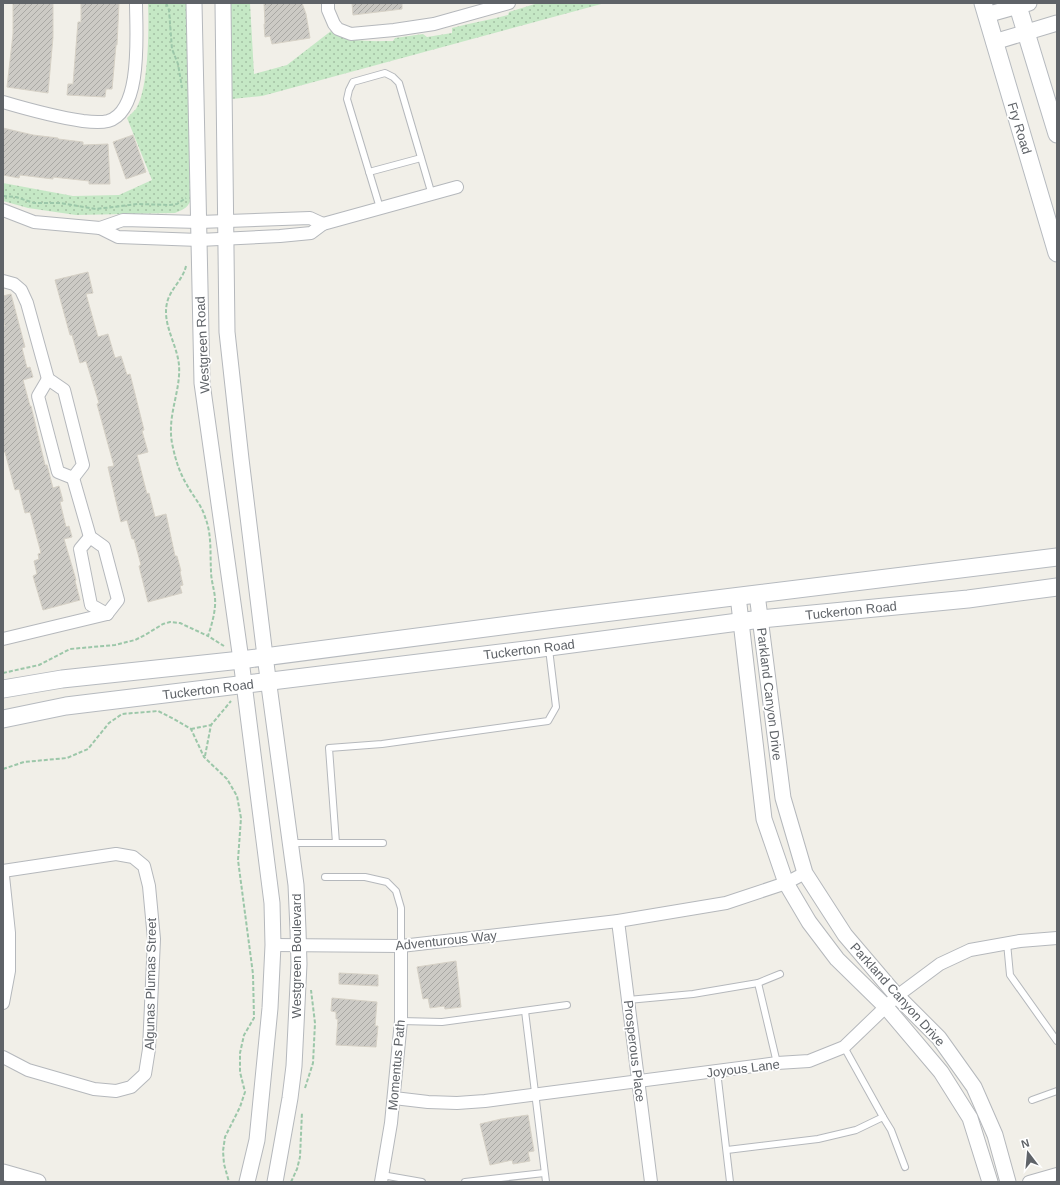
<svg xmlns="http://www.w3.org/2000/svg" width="1060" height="1185" viewBox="0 0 1060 1185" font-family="Helvetica,sans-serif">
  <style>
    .grass { fill: url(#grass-dots) }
    .building { fill: url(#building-hatch); stroke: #d6d1c6 }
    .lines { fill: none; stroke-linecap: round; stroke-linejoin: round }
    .service-casing { stroke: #b5b8bc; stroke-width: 8 }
    .minor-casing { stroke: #b5b8bc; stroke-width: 14 }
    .tertiary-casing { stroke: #b5b8bc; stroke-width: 17 }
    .secondary-casing { stroke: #b6babf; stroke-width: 19 }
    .path { stroke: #9cc7a9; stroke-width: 2; stroke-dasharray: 4 2; stroke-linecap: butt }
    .service { stroke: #fff; stroke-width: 6 }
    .minor { stroke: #fff; stroke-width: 12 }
    .tertiary { stroke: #fff; stroke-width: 15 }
    .secondary { stroke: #fff; stroke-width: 17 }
    .labels { text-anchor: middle; stroke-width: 3.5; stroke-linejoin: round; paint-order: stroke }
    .street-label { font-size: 13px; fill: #5f6368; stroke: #fff }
  </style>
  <defs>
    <pattern id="grass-dots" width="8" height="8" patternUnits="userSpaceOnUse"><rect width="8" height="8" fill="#c5e8c5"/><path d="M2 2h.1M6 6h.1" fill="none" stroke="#a3c0a4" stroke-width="1.8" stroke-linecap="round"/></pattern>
    <pattern id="building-hatch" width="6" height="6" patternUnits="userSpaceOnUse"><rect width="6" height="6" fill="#cccac5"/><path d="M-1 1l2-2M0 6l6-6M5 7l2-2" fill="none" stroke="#a9a8a4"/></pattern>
  </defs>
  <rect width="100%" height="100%" fill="#f1efe8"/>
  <g class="grass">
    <path d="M148,3H189L192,196C189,207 185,209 175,213L76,215L28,208L3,201V183L73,196L119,195L152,180L127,118C130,115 133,112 136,109C149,88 149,28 148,3Z"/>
    <path d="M230,3H250L254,74L287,65L331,31C349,43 372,41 393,41L395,38L423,34L427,37L452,33V28C471,23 489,20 508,15L509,12L538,3H605L262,96L232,99Z"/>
  </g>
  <g class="building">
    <path d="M13,3H53V37L48,93L7,87L13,34Z"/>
    <path d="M81,3H119L117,45H116L112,89H106L105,97L67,95L68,84H73L78,22H81Z"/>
    <path d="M264,3H302L306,14L310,38L272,44L270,36L265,37L264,24H265Z"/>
    <path d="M352,3H402V9L353,15Z"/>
    <path d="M3,128L33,135L58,138V139L83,142V145L108,144L110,184H89V181L53,177V179L20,175L19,178L3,175Z"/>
    <path d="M133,135L146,172L126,179L113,142Z"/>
    <path d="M88,272L93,293L86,294L98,337L108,334L115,358L121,356L127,375L130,374L144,430L142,431L148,452L137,455L147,494L149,493L155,517L166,514L175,556H177L181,571L180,572L183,585L180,586L182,593L148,602L139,566L141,565L134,539H132L127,520L121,522L115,497L108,467L114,466L97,404L99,403L86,361L80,363L72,335H70L55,280Z"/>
    <path d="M11,294L25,347L22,348L27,368L30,367L33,377L23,380L30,406H31L45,465H47L53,488L59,486L63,501L60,502L66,527L69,526L72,537L64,539L76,580L75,581L80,600L43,610L33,576L37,574L34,561L39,559L38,554L41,553L30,512L25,513L19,489L15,490L5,452H3V327L5,326L3,319V296Z"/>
    <path d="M456,961L461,1007L445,1009L444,1006L430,1008L428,998L423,999L417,967Z"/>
    <path d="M339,973L378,975V986L339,984Z"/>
    <path d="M332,998L377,1002L375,1026H378L376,1047L336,1045L338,1019H336V1012L331,1011Z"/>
    <path d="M528,1115L534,1151L528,1152L530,1161L513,1164L512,1160L490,1165L480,1124L501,1119Z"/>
  </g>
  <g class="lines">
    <defs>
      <g id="service">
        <path d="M369,172L421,158"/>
        <path d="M380,208L347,99L349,90L353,82L385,73L393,77L399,83L432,195"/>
        <path d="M291,843H383"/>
        <path d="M336,843L329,748L382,744L548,721L556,707L549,649"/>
        <path d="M325,877H365L387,882L396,891L401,908V946"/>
        <path d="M1007,943L1010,975L1057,1041"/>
        <path d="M758,983L780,974"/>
        <path d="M628,1000L693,994L758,983L777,1063"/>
        <path d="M525,1011L546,1182"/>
        <path d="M401,1021L442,1022L567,1005"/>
        <path d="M844,1047L883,1117"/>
        <path d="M717,1071L730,1182"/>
        <path d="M1032,1100L1057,1091"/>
        <path d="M727,1150L818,1139L856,1130L883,1117L891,1130L905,1167"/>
        <path d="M382,1175L422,1182"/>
        <path d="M465,1182L544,1173"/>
      </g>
      <g id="minor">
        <path d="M328,3V10L334,24L338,29L351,34L394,30L434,24L509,3"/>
        <path d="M3,102C30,110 56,117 83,121C91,122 100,123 108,121C143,111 136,31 136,3"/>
        <path d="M3,210L34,222L100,228L118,237L199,240L280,236L311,233L323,224L457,187"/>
        <path d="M100,228L123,220L199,222L310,218L323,224"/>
        <path d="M3,281L14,284L21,290L27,303L48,379L64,390L83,465L73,478"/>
        <path d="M48,379L38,396L58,472L73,478"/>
        <path d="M73,478L90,537L104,547L118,600L107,614"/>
        <path d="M90,537L80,549L91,605L107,614"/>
        <path d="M3,639L107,614"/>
        <path d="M3,871L116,854L133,857L144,866L149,886L154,939L149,1049L145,1074L131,1087L116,1091L94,1089L28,1070L3,1057"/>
        <path d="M3,876L9,933V971L3,1003"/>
        <path d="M618,921L651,1182"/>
        <path d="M273,945L401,946L618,921L726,903L786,883L805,873"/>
        <path d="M394,1098L428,1102L457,1103L485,1101L777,1063L809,1061L844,1047L897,996L940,964L970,950L1020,941L1057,938"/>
        <path d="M381,1182L391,1123L401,1021V946"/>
        <path d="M1029,1182L1057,1174"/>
      </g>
      <g id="tertiary">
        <path d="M194,3L202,383L241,660L272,903L273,945L270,1008L257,1140L247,1182"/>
        <path d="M223,3L227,332L241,459L265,656L296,885L298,930L299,964L294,1066L290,1098L275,1182"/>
        <path d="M986,15L1029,3"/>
        <path d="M994,42L1057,23"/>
        <path d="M757,594L783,798L805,873L845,935L897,996L939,1038L974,1087L995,1135L1008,1182"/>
        <path d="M738,596L764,819L786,883L809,922L837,959L886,1007L941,1072L970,1118L990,1182"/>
        <path d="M3,1172L38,1182"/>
      </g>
      <g id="secondary">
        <path d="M983,3L1057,253"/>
        <path d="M1017,3L1057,134"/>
        <path d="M3,689L62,679L241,660L555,619L1057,557"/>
        <path d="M3,719L66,706L534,649L761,619L968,599L1057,587"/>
      </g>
    </defs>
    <use href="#service" class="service-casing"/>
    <use href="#minor" class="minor-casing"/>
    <use href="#tertiary" class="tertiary-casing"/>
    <use href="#secondary" class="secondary-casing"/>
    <g class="path">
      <path d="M166,3L169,10L172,49L178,64L182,88"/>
      <path d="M3,196L16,197L34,203H60L96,209L138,204L170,205L177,204L186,198"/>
      <path d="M186,266C183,280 170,289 167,303C162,324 177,344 179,365C181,391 167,415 172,443C175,458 179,472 187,485C193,496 202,506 205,517C212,534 210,553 211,571C211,580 214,588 215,598C216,610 212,624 208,636L224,646"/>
      <path d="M3,673L39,665L70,649L115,645L135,640L145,635L163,624L170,622L180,623L208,636"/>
      <path d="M191,729L211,725"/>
      <path d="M205,756L211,725L231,701"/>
      <path d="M3,769L24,762L67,758L88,749L109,723L122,714L158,711L174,719L191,729L204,757L227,779L237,796L241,818L238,860L253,974L254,1018L244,1035L240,1053V1072L245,1092L240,1107L225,1137L223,1151L224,1164L229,1182"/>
      <path d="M305,1088L313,1063L315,1023L311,990"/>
      <path d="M291,1182L297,1169L300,1157L302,1112"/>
    </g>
    <use href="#service" class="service"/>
    <use href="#minor" class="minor"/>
    <use href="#tertiary" class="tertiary"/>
    <use href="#secondary" class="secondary"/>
  </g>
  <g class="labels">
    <g class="street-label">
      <text transform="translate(1020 128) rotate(73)" y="5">Fry Road</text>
      <text transform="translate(202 345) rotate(-93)" y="5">Westgreen Road</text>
      <text transform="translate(851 610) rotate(-6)" y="5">Tuckerton Road</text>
      <text transform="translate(529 649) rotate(-7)" y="5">Tuckerton Road</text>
      <text transform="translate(208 689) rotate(-7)" y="5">Tuckerton Road</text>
      <text transform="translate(770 694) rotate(83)" y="5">Parkland Canyon Drive</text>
      <text transform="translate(446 940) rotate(-6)" y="5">Adventurous Way</text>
      <text transform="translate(296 956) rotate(-90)" y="5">Westgreen Boulevard</text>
      <text transform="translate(150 984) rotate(-89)" y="5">Algunas Plumas Street</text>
      <text transform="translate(898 994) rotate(48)" y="5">Parkland Canyon Drive</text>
      <text transform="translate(635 1051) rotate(83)" y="5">Prosperous Place</text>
      <text transform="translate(396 1065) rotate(-85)" y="5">Momentus Path</text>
      <text transform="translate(743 1068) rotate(-7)" y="5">Joyous Lane</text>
    </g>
  </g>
  <rect width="1060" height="1185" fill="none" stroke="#5f6368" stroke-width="8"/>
  <g transform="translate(1028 1153) rotate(344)" stroke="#ffffff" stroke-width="3" paint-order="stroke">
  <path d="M0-3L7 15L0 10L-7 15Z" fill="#5f6368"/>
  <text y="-6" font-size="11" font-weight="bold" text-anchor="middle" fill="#5f6368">N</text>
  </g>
</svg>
